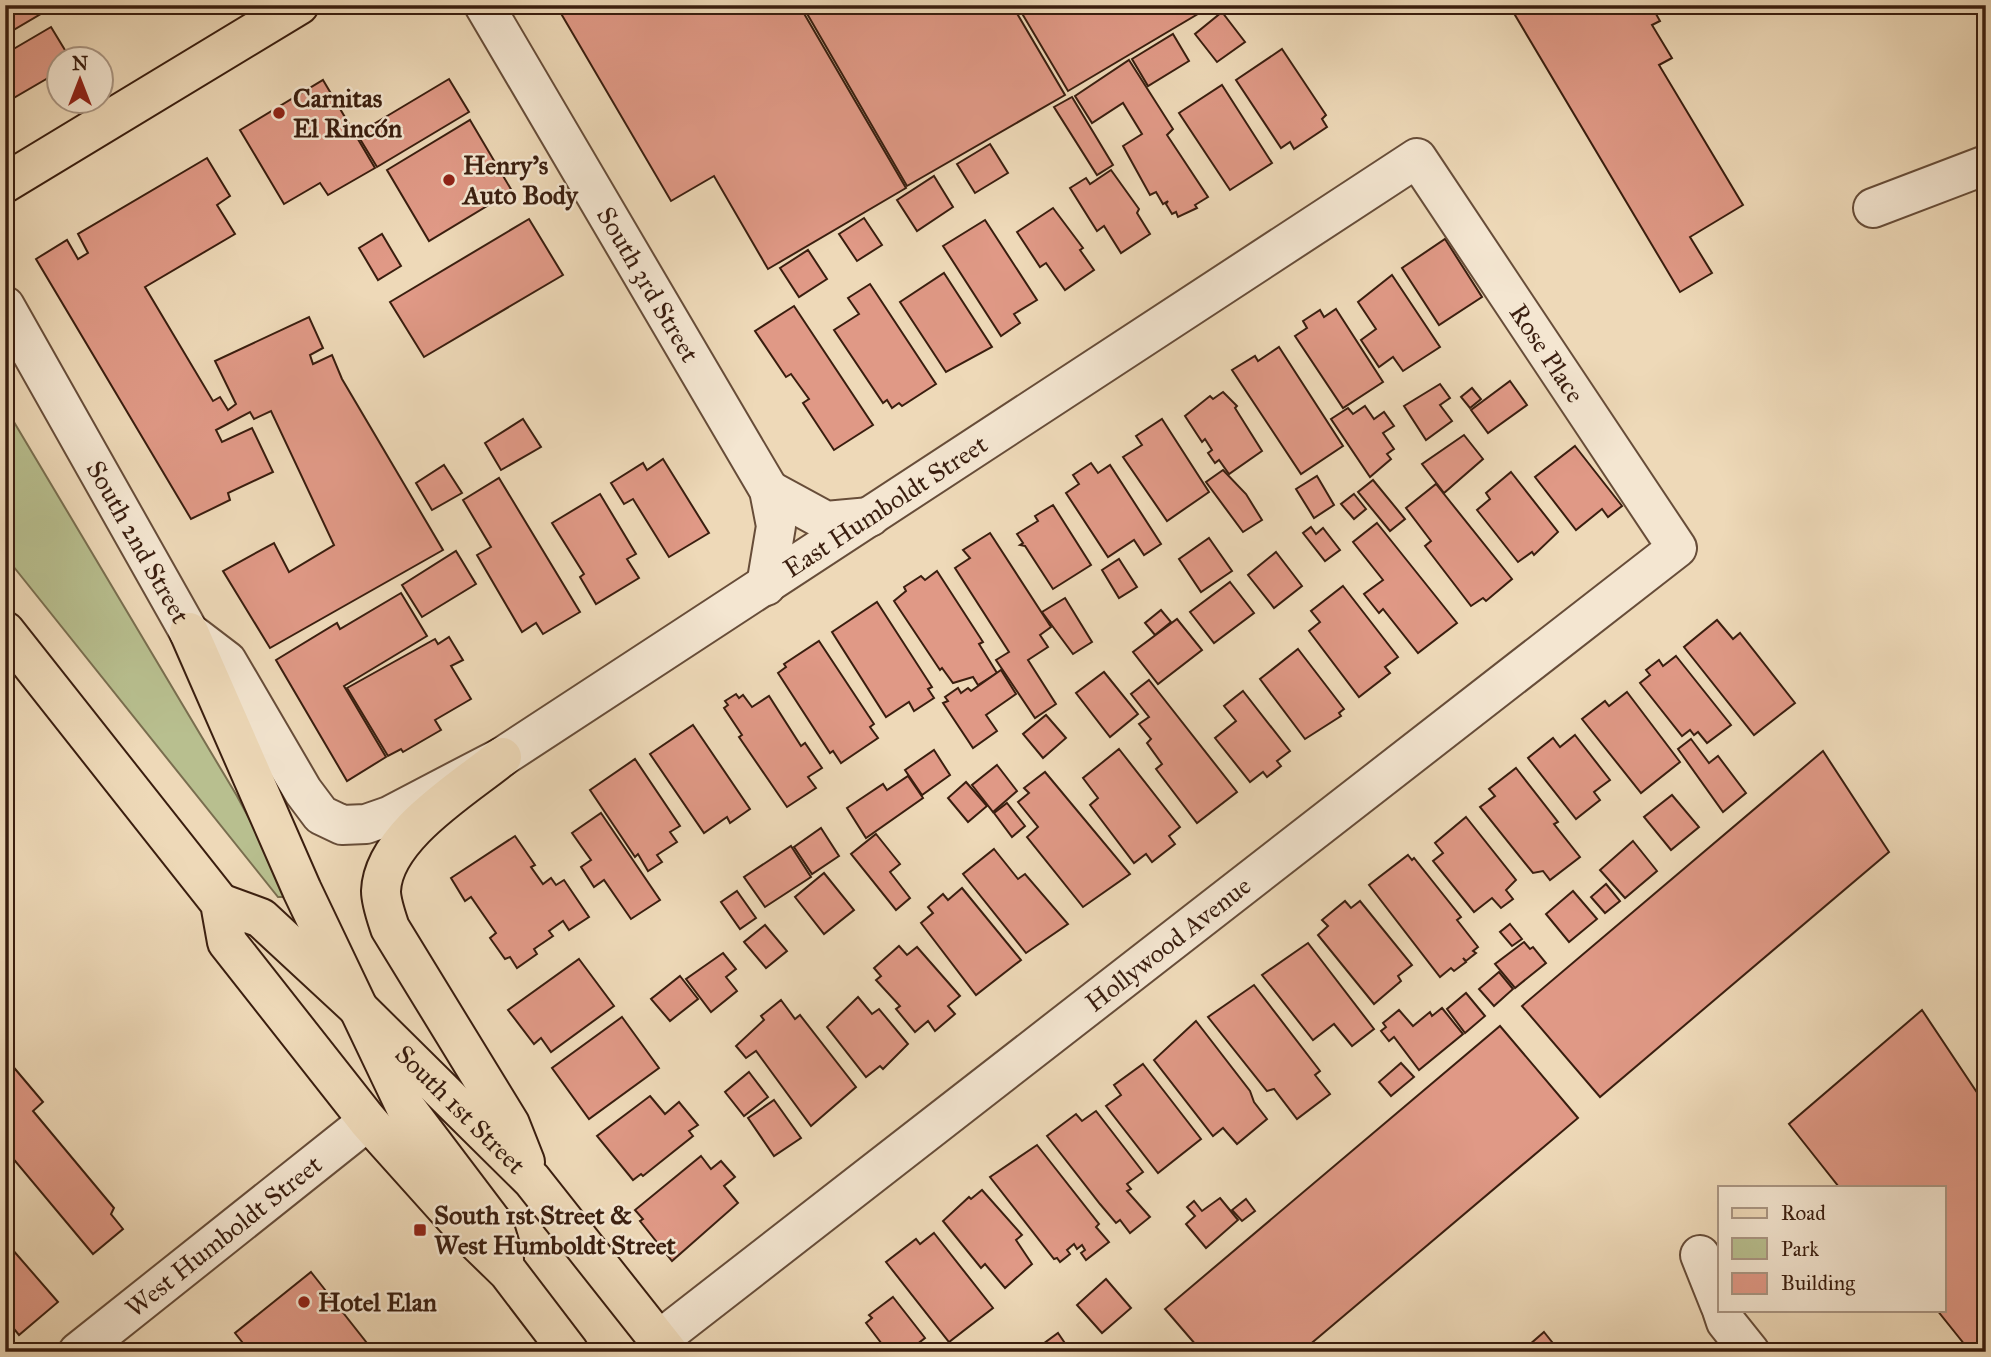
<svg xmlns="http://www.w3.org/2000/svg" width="1991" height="1357" viewBox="0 0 1991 1357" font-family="'IM FELL Great Primer',serif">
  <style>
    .green { fill: #b8bf8f; stroke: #796e4f; stroke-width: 2 }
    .building { fill: #e09986; stroke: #3a1e0f; stroke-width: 2 }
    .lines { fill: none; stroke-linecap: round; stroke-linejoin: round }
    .minor-casing { stroke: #674d39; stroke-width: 42 }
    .major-casing { stroke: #3a1e0f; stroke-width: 42 }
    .minor { stroke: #f4e6d1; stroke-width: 38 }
    .major { stroke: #eed9b8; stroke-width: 38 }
    .poi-dot { fill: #8f2418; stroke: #f4e6d1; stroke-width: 2.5 }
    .labels { text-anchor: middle; stroke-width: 5; stroke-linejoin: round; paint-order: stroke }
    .poi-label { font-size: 26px; font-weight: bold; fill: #3a1e0f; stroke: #f4e6d1; text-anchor: start }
    .street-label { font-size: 26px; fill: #3a1e0f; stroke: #f4e6d1 }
  </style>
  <rect width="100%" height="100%" fill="#eed9b8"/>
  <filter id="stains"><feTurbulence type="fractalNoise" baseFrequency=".00286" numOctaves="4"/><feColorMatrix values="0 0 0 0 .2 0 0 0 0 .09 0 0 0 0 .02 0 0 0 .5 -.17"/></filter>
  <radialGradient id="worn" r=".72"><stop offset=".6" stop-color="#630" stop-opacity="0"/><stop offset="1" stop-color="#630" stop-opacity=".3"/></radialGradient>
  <path class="green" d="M5,407L237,796L286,887V894L283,897H278L5,556Z"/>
  <g class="building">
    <path d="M5,5H41L44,12L5,35Z"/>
    <path d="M556,5H799L906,188L768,269L714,176L671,201Z"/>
    <path d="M802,5H1012L1065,95L907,186Z"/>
    <path d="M1017,5H1213L1068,91Z"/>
    <path d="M1509,5H1651L1660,21L1652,25L1672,58L1659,65L1743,205L1690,237L1712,273L1680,292Z"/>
    <path d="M1222,12L1245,42L1217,62L1195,34Z"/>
    <path d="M51,27L71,60H60V71L5,103V54Z"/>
    <path d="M1173,34L1189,61L1148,86L1132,59Z"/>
    <path d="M1282,49L1326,115L1322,119L1327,127L1294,149L1290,142L1281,148L1236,80Z"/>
    <path d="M1129,60L1173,129L1167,135L1208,197L1195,205L1197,208L1178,217L1176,212L1172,214L1166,204L1168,201L1163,204L1156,192L1150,195L1123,146L1142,134L1123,103L1092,123L1075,96Z"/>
    <path d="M449,79L469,112L377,167L357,134Z"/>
    <path d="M323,80L375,168L328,195L320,183L284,204L240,130Z"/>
    <path d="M1222,85L1272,163L1230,190L1179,113Z"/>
    <path d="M1072,97L1113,165L1097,175L1054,107Z"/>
    <path d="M470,120L512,191L429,241L387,170Z"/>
    <path d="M990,144L1008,173L975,193L957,164Z"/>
    <path d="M207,158L230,196L217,205L235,234L145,287L213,401L220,397L228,410L236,404L215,361L309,317L323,348L310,355L313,364L332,355L342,379L443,550L270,648L223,571L274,543L289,572L334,545L271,411L254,419L250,412L216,430L222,442L252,428L273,472L228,493L230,500L191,519L36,259L67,240L78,259L88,253L78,234Z"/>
    <path d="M1111,170L1139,209L1137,213L1150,234L1121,253L1104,226L1097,231L1070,188L1086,178L1090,184Z"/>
    <path d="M934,176L953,207L917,231L897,200Z"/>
    <path d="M1053,208L1083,248L1080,250L1094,270L1065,290L1046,263L1040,267L1017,232Z"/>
    <path d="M864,218L882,245L857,261L839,234Z"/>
    <path d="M529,219L563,275L424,357L390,302Z"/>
    <path d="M985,220L1037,300L1014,314L1020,323L1001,336L943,246Z"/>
    <path d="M382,234L401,266L378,280L359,248Z"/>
    <path d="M1445,239L1482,297L1439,325L1402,268Z"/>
    <path d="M808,250L827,279L799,297L780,268Z"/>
    <path d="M944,273L992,347L946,372L900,302Z"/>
    <path d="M1392,275L1440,347L1403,371L1393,357L1379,367L1361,340L1376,329L1358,302Z"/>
    <path d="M870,284L936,384L902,406L899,403L892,408L887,400L883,403L834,330L859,314L848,298Z"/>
    <path d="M794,306L873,425L834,450L803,403L809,399L791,374L786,377L755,331Z"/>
    <path d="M1336,309L1383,382L1343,408L1295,336L1307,328L1303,321L1320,310L1324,317Z"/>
    <path d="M1279,347L1343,446L1301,474L1232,370L1255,356L1258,361Z"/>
    <path d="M1510,381L1527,405L1488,433L1471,410Z"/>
    <path d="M1440,384L1450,398L1440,405L1452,421L1426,440L1404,406Z"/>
    <path d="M1472,388L1481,399L1470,408L1461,397Z"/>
    <path d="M1223,392L1237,406L1235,408L1262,451L1229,474L1219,460L1215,463L1208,453L1212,450L1205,439L1202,442L1185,416L1210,396L1213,399Z"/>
    <path d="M1365,406L1374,419L1384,412L1394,426L1383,433L1394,449L1387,454L1391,459L1370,477L1331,419L1348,408L1353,414Z"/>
    <path d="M523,419L541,447L501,470L485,443Z"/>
    <path d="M1162,419L1209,492L1167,521L1123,457L1142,445L1136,436Z"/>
    <path d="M1464,435L1483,459L1444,493L1422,464Z"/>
    <path d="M1575,446L1622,506L1608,517L1602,509L1576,530L1535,477Z"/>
    <path d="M663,459L709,533L669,557L633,499L624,504L611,483L643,463L647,470Z"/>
    <path d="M1091,463L1098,473L1110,465L1161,544L1144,555L1134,540L1108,557L1066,493L1079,484L1073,475Z"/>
    <path d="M444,465L462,493L432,510L416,483Z"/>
    <path d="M1223,470L1246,494L1262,520L1243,532L1206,482Z"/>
    <path d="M1511,472L1558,532L1534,555L1532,552L1518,562L1477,510L1490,499L1486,493Z"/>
    <path d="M1317,476L1334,505L1314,518L1296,489Z"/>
    <path d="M499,478L580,612L543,634L536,623L522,632L477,555L491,547L463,500Z"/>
    <path d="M1373,480L1405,519L1390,531L1358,492Z"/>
    <path d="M1436,484L1512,579L1486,601L1483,598L1471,606L1425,546L1431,541L1406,508Z"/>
    <path d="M600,494L636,554L627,559L639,578L596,604L580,577L584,574L552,523Z"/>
    <path d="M1354,494L1366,509L1354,519L1341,504Z"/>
    <path d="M1053,505L1091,565L1053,589L1025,546L1020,545L1023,543L1017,534L1038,521L1035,516Z"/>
    <path d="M1377,523L1457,623L1418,653L1383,609L1379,613L1364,594L1383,580L1353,542Z"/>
    <path d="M1311,527L1316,534L1323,528L1340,550L1325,561L1303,533Z"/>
    <path d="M990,533L1051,627L1040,635L1048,647L1028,660L1056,704L1035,718L996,660L1009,652L955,568L970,558L963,550Z"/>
    <path d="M1209,538L1232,571L1201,592L1179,559Z"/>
    <path d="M456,551L476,584L422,617L402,585Z"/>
    <path d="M1276,552L1302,586L1274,608L1248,575Z"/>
    <path d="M1119,559L1137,587L1119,598L1102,570Z"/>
    <path d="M937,571L983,642L979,644L997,673L978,685L973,677L953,683L942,668L940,670L894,601L906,591L904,587L921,576L925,580Z"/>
    <path d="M1230,582L1254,613L1214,643L1190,612Z"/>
    <path d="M1343,586L1398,657L1385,667L1390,673L1359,697L1309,631L1320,622L1311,611Z"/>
    <path d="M401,593L427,636L344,686L386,757L347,781L276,660L337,623L340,629Z"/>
    <path d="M1065,598L1092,642L1073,654L1042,612Z"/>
    <path d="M877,602L932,687L928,689L934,698L914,711L909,702L886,717L832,632Z"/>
    <path d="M1161,610L1171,622L1155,635L1145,623Z"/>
    <path d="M1177,619L1202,650L1158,684L1133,652Z"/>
    <path d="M1717,620L1733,639L1740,633L1795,703L1754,735L1684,647Z"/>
    <path d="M449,637L463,660L451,666L471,699L435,720L441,730L403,752L401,749L388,756L347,688L435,639L438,644Z"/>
    <path d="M819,641L874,724L870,727L878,738L841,763L833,751L830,753L778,673L786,667L784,664Z"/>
    <path d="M1298,649L1344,709L1339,713L1341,716L1305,739L1260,679Z"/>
    <path d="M1676,656L1731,725L1707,743L1698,732L1694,735L1690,730L1682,736L1640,683L1650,675L1646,670L1659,660L1663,666Z"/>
    <path d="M1001,670L1016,694L986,715L997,731L973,748L943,703L948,701L945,697L958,688L961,693L968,688L971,691Z"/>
    <path d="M1104,672L1138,714L1110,737L1076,693Z"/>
    <path d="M1149,680L1237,792L1197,823L1156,769L1162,764L1147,743L1151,739L1139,724L1149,717L1131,694Z"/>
    <path d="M1243,691L1290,751L1277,761L1281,766L1267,777L1263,772L1250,782L1215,738L1236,721L1224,706Z"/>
    <path d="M1627,692L1680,762L1641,793L1582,719L1605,701L1609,706Z"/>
    <path d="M736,694L739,698L743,695L752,707L769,696L801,746L805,743L822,768L808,777L816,788L787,807L739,737L742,735L724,708L728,705L725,701Z"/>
    <path d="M1046,715L1066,738L1043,758L1023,734Z"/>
    <path d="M693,725L750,809L730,823L727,817L704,833L650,754Z"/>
    <path d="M1575,735L1610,780L1594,792L1600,800L1576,819L1528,758L1553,738L1560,747Z"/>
    <path d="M1691,739L1709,763L1718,756L1746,793L1723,812L1678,749Z"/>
    <path d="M1119,749L1180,827L1169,836L1175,844L1152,862L1146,854L1134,863L1090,805L1098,798L1083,778Z"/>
    <path d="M934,750L950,775L922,795L905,770Z"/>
    <path d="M1823,751L1889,852L1600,1097L1522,1006Z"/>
    <path d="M635,759L680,826L670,832L677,842L657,855L662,862L648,871L638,854L635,857L590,790Z"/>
    <path d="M997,765L1017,791L993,812L972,785Z"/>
    <path d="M1516,768L1558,822L1554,824L1580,857L1550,880L1543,871L1533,873L1480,807L1495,796L1489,789Z"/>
    <path d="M1045,772L1130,874L1083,907L1027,837L1038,827L1018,802L1029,793L1024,788Z"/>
    <path d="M908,776L923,798L866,838L847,808L883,784L887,790Z"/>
    <path d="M966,782L987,806L968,822L948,798Z"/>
    <path d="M1672,795L1699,827L1671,850L1644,817Z"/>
    <path d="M1007,803L1025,826L1012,837L994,813Z"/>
    <path d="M601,813L660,900L631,919L604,880L594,887L581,867L591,860L572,833Z"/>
    <path d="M1466,817L1516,880L1506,890L1513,899L1501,908L1492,898L1474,912L1433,861L1443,853L1435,843Z"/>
    <path d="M821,828L839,856L812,874L794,847Z"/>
    <path d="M876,834L900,864L890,872L910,898L896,910L851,854Z"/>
    <path d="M515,836L535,865L531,867L543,884L551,878L556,885L564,880L589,917L569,930L563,921L549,931L553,936L534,949L537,954L517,968L510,957L505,959L490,938L496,933L471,897L465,901L451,878Z"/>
    <path d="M1633,841L1657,871L1625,898L1600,870Z"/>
    <path d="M791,846L811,877L765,907L744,877Z"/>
    <path d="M994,849L1018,879L1025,874L1068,924L1026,953L963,874Z"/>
    <path d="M1408,855L1412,860L1414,858L1461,917L1457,920L1478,947L1473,951L1476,953L1466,961L1463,958L1466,962L1454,971L1451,968L1440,977L1369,885Z"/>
    <path d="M824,873L854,910L824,934L795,897Z"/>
    <path d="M1606,884L1620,901L1605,913L1591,897Z"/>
    <path d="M962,888L1021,960L976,995L921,923L933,913L928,907L943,894L948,900Z"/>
    <path d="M737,891L756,918L740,929L721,902Z"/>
    <path d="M1573,891L1597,919L1569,942L1546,914Z"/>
    <path d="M1345,901L1351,908L1360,901L1412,965L1398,976L1401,981L1374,1004L1318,935L1328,926L1322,920Z"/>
    <path d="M1510,924L1522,939L1512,946L1500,932Z"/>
    <path d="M765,925L787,951L766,968L744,942Z"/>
    <path d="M1524,942L1530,949L1533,947L1546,963L1515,988L1495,964Z"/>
    <path d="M1308,943L1374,1029L1352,1046L1334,1024L1313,1040L1262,975Z"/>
    <path d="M899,946L907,955L917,947L960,996L948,1006L955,1014L935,1031L928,1021L915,1032L896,1009L900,1006L876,980L881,976L874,968Z"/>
    <path d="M723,953L736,969L726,977L737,991L711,1012L686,979Z"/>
    <path d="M579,959L614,1006L551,1052L541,1038L534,1044L508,1010Z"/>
    <path d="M1499,972L1513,989L1494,1006L1479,989Z"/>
    <path d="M680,976L698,999L670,1021L651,999Z"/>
    <path d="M1254,985L1320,1071L1315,1075L1330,1094L1297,1119L1274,1089L1267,1091L1208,1017Z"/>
    <path d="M1466,993L1485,1016L1465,1033L1447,1009Z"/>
    <path d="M858,997L872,1014L879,1009L908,1044L883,1069L880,1066L866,1077L827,1027Z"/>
    <path d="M781,1000L795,1019L800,1015L856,1087L811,1126L756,1051L746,1058L736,1046L764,1020L761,1016Z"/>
    <path d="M1442,1008L1463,1034L1419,1070L1394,1037L1389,1041L1381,1031L1386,1027L1383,1023L1399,1010L1413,1026L1430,1012L1432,1016Z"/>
    <path d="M1922,1010L1986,1106V1352H1956L1965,1345L1937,1310H1944V1187H1839L1789,1124Z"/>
    <path d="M622,1017L659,1068L589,1119L552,1068Z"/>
    <path d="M1196,1021L1250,1091L1254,1102L1267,1119L1237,1144L1223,1128L1213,1136L1154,1060Z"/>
    <path d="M1500,1026L1578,1118L1301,1352H1202L1165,1309Z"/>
    <path d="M5,1057L43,1102L33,1111L114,1208L111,1214L123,1229L93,1254L5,1149Z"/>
    <path d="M1401,1063L1414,1077L1391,1096L1379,1082Z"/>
    <path d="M1143,1064L1201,1139L1158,1173L1106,1106L1121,1095L1114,1085Z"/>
    <path d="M749,1072L768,1097L744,1116L725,1092Z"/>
    <path d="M650,1096L665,1114L679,1102L698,1125L689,1131L693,1136L643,1176L641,1174L633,1180L597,1136Z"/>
    <path d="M774,1100L801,1138L774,1156L748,1118Z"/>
    <path d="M1096,1111L1143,1172L1127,1184L1131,1189L1127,1191L1150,1217L1130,1233L1120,1220L1116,1223L1100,1204L1047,1136L1076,1114L1082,1121Z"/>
    <path d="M1037,1145L1099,1224L1096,1227L1109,1242L1086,1260L1081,1253L1085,1250L1082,1245L1077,1249L1074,1244L1067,1250L1070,1254L1060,1262L1057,1258L1054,1259L990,1177Z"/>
    <path d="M701,1156L711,1169L721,1161L735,1177L724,1186L738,1203L672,1261L640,1221L643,1219L635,1210Z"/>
    <path d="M982,1190L1022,1235L1016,1240L1032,1264L1005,1288L985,1264L981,1268L943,1221L969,1197L971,1199Z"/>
    <path d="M1220,1198L1238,1220L1206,1248L1186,1224L1195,1216L1187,1207L1194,1201L1202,1211Z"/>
    <path d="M1246,1199L1255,1211L1242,1221L1232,1210Z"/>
    <path d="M934,1233L993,1308L949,1342L886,1262L916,1239L920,1244Z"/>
    <path d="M5,1241L58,1302L19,1335L5,1318Z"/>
    <path d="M311,1272L374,1352H250L235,1333Z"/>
    <path d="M1106,1279L1131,1308L1102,1333L1077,1305Z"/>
    <path d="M893,1297L925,1338L907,1352H888L866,1323L872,1318L869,1315Z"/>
    <path d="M1544,1332L1560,1352H1521Z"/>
    <path d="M1058,1333L1071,1352H1032Z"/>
  </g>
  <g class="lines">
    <defs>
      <g id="minor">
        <path id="s1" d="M484,5L769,490L776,526L766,586"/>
        <path d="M1873,208L1986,165"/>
        <path id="s2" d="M5,306L189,632L227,661L303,791L321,815L342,825L366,824L389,816L502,757L1417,158L1677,548L659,1340"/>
        <path d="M769,490L826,521L870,517"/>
        <path d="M1700,1255L1720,1305"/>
        <path d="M1722,1310L1726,1322L1750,1352"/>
        <path id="s3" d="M78,1352L368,1121"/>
      </g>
      <g id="major">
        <path d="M5,183L299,5"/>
        <path d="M5,631L220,903L227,942L368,1121L473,1238L508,1272L569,1352"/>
        <path d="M189,632L302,890L406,1108L493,1223L504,1259"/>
        <path d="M502,757C464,788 383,836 381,891C381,902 386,916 390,928L510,1124L525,1162"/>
        <path id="s4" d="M220,903L261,918L357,1007L532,1180L668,1352"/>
      </g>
    </defs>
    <use href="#minor" class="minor-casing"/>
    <use href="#major" class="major-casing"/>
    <use href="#minor" class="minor"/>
    <use href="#major" class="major"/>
  </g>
  <g class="poi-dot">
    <circle cx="279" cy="113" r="7"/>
    <circle cx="449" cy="180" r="7"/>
    <rect x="413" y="1223" width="14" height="14" rx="3.5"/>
    <circle cx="304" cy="1302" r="7"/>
  </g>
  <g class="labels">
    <g class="poi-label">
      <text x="293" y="107">Carnitas<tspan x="293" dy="30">El Rincón</tspan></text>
      <text x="463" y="174">Henry's<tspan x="463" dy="30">Auto Body</tspan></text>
      <text x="434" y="1224">South 1st Street &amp;<tspan x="434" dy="30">West Humboldt Street</tspan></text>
      <text x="318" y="1311">Hotel Elan</text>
    </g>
    <g class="street-label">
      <text dy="9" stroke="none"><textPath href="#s1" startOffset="324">South 3rd Street</textPath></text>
      <text dy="9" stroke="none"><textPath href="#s2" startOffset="2130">Rose Place</textPath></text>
      <text dy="9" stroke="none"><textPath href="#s2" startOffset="1260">East Humboldt Street</textPath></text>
      <text dy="9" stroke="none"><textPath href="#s2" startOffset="271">South 2nd Street</textPath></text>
      <text transform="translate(1168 944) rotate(-38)" y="9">Hollywood Avenue</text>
      <text dy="9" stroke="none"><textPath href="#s4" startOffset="320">South 1st Street</textPath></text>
      <text dy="9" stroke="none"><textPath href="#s3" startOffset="186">West Humboldt Street</textPath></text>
    </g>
  </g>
  <rect width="1991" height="1357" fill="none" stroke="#eed9b8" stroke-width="28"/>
  <rect x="7" y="7" width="1977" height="1343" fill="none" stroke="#3a1e0f" stroke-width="3.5"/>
  <rect x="14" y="14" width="1963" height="1329" fill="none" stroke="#3a1e0f" stroke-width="2"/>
  <rect x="1718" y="1186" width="228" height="126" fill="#f4e6d1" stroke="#aa9683" stroke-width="2"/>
  <rect x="1732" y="1208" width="35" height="10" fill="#eed9b8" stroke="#aa9683" stroke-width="2"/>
  <text x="1781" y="1220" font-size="21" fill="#3a1e0f">Road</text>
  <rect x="1732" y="1238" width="35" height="21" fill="#b8bf8f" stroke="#aa9683" stroke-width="2"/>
  <text x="1781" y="1256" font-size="21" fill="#3a1e0f">Park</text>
  <rect x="1732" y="1273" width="35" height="21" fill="#e09986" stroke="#aa9683" stroke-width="2"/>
  <text x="1781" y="1290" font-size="21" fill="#3a1e0f">Building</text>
  <g transform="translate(80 80)"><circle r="33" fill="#f4e6d1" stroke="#aa9683" stroke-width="2"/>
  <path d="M0-5L12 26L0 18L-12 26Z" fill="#8f2418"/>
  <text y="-10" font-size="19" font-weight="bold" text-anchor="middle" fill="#3a1e0f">N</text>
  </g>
  <rect width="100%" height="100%" filter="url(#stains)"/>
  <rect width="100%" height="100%" fill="url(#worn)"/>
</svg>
